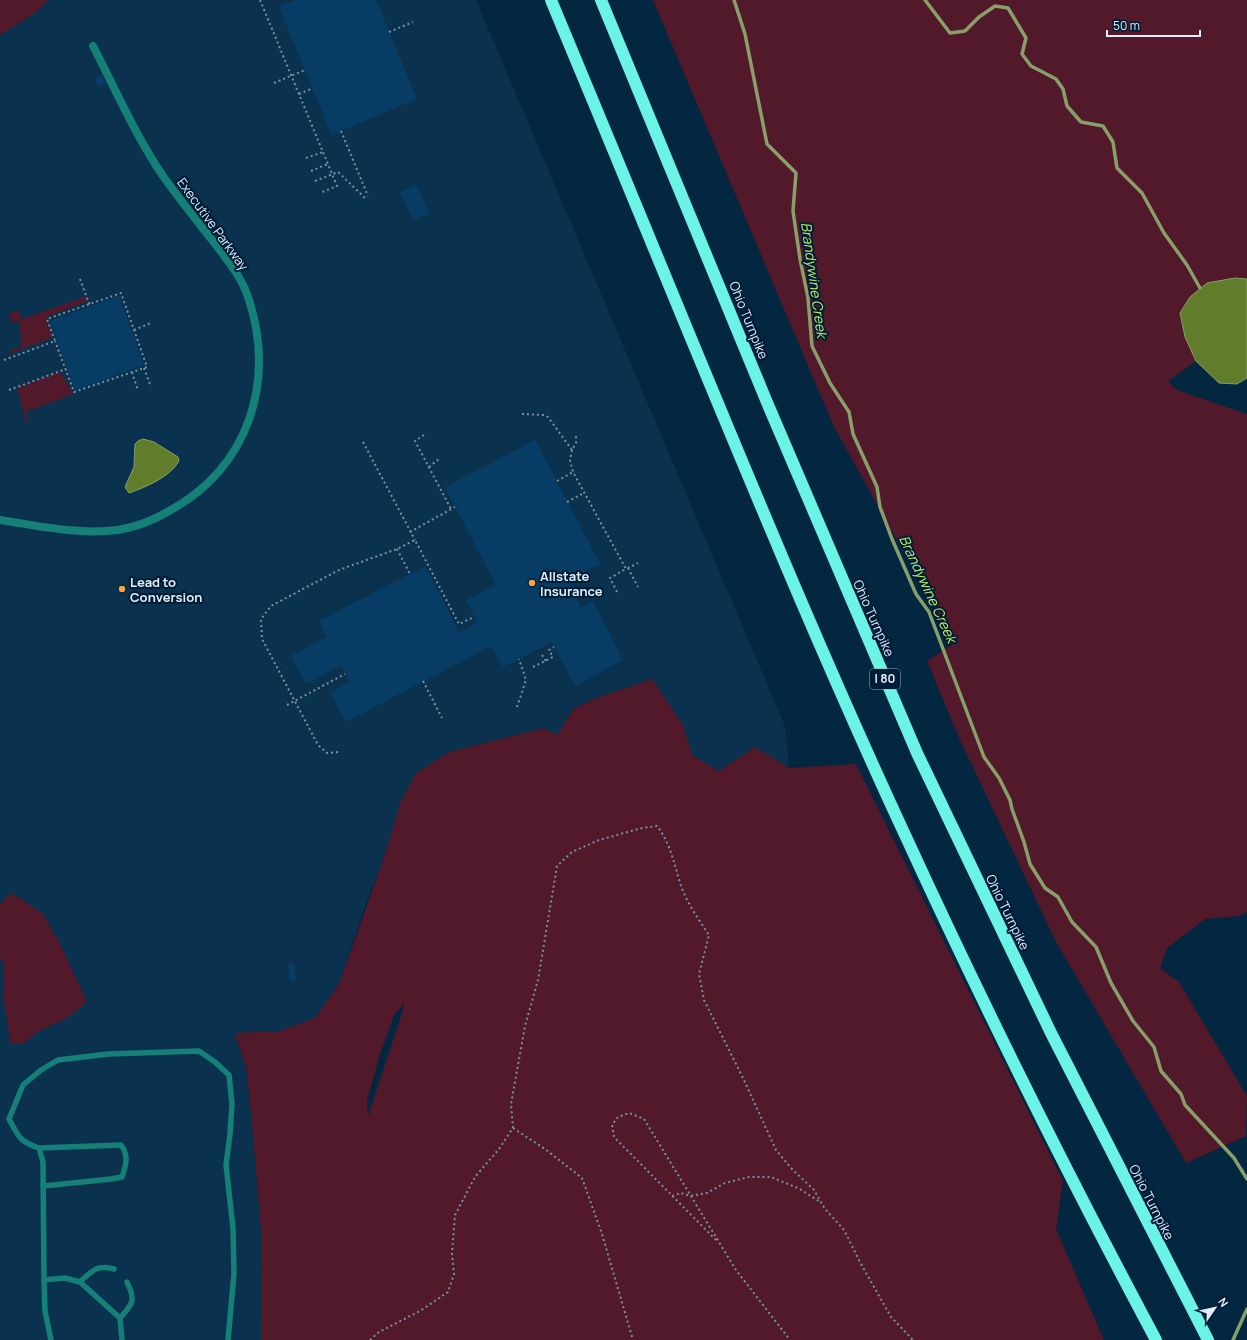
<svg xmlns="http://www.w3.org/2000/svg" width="1247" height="1340" viewBox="0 0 1247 1340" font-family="Manrope,sans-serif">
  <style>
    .built { fill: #0a324e }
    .green { fill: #511929; fill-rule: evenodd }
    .water { fill: #617d2b; stroke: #889f69 }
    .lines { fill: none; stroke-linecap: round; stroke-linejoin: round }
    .stream { stroke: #889f69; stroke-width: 3.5 }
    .building { fill: #073d64 }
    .path { stroke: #7990a3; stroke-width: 2; stroke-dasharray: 2 3; stroke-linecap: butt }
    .lane { stroke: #158077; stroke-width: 5.5 }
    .street { stroke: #158077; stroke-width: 8 }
    .highway { stroke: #6bf3e5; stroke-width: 12 }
    .poi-dot { fill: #f5a345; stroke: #001c36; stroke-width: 1.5 }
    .labels { text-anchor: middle; stroke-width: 4; stroke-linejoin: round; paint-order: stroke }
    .shield { fill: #001c36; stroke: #9eafbf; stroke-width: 1 }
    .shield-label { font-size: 12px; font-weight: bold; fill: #e2eefa }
    .street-label { font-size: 13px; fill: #e2eefa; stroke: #001c36 }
    .poi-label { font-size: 13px; font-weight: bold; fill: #e2eefa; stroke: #001c36; text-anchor: start }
    .water-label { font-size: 14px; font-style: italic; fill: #bfef67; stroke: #001c36 }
  </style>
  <rect width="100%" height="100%" fill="#032641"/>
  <path class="built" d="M49,0H476L785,726L789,768L755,747L719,771L692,756L683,725L651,679L596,698L573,709L557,735L544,728L449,752L416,773L361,917L339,984L315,1018L280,1031L234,1033L246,1066L251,1113L262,1242L261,1340H0V35L32,15Z"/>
  <g class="green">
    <path d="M0,0H49L32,15L0,35Z"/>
    <path d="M653,0H1247V279L1235,278L1185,337L1196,361L1168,381L1177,390L1247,414V912L1239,916L1205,919L1167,948L1160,968L1179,982L1247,1096L1246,1136L1186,1163L1056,942L959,738L927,661L954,643L834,427Z"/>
    <path d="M86,296L88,301L46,317L53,337L10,354L11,349L21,348L20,322L9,321L11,312L18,310L22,319Z"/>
    <path d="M60,372L74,394L25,412L29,421L26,423L17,388Z"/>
    <path d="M652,679L683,725L692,755L719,771L755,747L789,768L856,764L1063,1181L1056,1229L1104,1340H261L262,1242L251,1113L246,1066L234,1033L280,1031L315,1018L339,984L385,854L401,801L416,773L449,752L544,728L557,735L573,709L596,698ZM404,1004L403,1010L368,1116L367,1101L380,1054L394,1015Z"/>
    <path d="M12,893L43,914L62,948L87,1002L67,1018L37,1032L23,1044H11L3,996L4,964L0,958V904Z"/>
  </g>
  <g class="water">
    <path d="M1235,278L1247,279V378L1237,384L1219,383L1196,361L1185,337L1180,313L1190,297L1207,283Z"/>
    <path d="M143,439L154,442L178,457L179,461C170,477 146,487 129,493L125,487L134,467L135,444L138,441Z"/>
  </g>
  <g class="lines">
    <g class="stream">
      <path d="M734,0L745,34L767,144L796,173L793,211L800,259L808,298L812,346L830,383L849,412L853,434L877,487L880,507L892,539L916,594L929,612L984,757L999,778L1010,800L1012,809L1024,842L1030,864L1045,888L1058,897L1072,922L1096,947L1111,983L1133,1021L1154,1047L1161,1071L1181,1094L1185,1105L1234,1158L1247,1179"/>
      <path d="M925,0L950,33L965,31L979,17L995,6L1008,8L1026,38L1022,54L1031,66L1056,79L1063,89L1067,106L1081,122L1103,126L1113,142L1117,168L1142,193L1164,233L1187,265L1200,288"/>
      <path d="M1233,1340L1247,1309"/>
    </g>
  </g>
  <g class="building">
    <path d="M296,0H376L417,99L332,135L279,7Z"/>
    <path d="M102,75L106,83L99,87L94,79Z"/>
    <path d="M416,185L429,213L413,220L400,192Z"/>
    <path d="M119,296L144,365L75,390L50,321Z"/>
    <path d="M535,440L600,564L567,580L581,607L593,601L623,660L575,686L552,642L503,667L491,646L346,722L330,693L350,682L341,665L306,684L291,656L327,637L319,621L425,566L459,632L477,622L466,600L496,585L445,487Z"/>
    <path d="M294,963L296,980H290L288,964Z"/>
  </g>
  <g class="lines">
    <g class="path">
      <path d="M260,0L337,186L320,193"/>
      <path d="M389,32L413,22"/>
      <path d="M274,83L305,70"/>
      <path d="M299,94L313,88"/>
      <path d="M341,131L368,196"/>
      <path d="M306,158L323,152"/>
      <path d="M311,171L328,164"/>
      <path d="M315,181L338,172L365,198"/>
      <path d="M80,279L90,306"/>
      <path d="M134,330L151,323"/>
      <path d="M4,360L55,341L47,319L121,293L147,367L74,392L55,341"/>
      <path d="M144,368L151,387"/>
      <path d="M132,372L138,391"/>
      <path d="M9,390L66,369"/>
      <path d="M522,414L544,415L548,417L572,450L576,443V435"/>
      <path d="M424,435L415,441L451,509"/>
      <path d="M363,442L415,540"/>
      <path d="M572,450L570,460L573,472L626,569L638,563"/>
      <path d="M429,467L439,459"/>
      <path d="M557,481L573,472"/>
      <path d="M567,502L584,493"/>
      <path d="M410,532L455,507"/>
      <path d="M397,549L410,574"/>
      <path d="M628,568L638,587"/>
      <path d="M617,592L610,578L626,569"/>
      <path d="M542,655L546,661"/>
      <path d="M533,667L553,657L549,650L554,647"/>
      <path d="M423,681L442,718"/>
      <path d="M287,705L345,674"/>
      <path d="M517,707L526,680L519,659"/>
      <path d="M338,752L327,753L318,745L262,639L261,619L271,606L339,570L397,549L415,540L459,624L474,617"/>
      <path d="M513,1128L545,1149L582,1178L602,1234L633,1340"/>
      <path d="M672,1196L681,1193L690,1196L707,1193L725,1183L749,1177H771L800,1189L820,1202"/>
      <path d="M716,1240L614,1137L612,1125L618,1117L629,1113L644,1119L736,1270L790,1340"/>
      <path d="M370,1340L379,1332L420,1311L448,1292L454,1274L452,1254L455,1215L475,1177L499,1149L513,1128L511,1104L525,1026L538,980L557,866L572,852L599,840L642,828L657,826C671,844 674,864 681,886C687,903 699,920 709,935L699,974L704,1000L744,1080L776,1150L791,1168L814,1190L825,1209L844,1230L861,1264L891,1317L913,1340"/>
    </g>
    <g class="lane">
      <path d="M39,1148L121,1145C129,1155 126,1166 122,1177L111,1179L43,1186"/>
      <path d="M44,1280L43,1162L39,1148C20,1142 18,1136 9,1119L23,1085L41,1070L58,1060L108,1054L199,1051L215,1062L229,1075L232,1104L230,1134L226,1165L233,1228L234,1273L228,1340"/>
      <path d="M80,1282C92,1271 97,1264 114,1269"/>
      <path d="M120,1318C133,1304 136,1300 127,1282"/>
      <path d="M51,1340L45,1311L44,1280L65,1278L80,1282L120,1318L122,1340"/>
    </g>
    <path class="street" d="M0,520C40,526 78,535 118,530C136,527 154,520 169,511C248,469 277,381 248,297C242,278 228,261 216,245C198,222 180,200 163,176C135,135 116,90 93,46"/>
    <g class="highway">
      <path d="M551,0C599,116 648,232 695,348C763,512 831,676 906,837C984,1007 1068,1175 1156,1340"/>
      <path d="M601,0L766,400L917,753L1051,1033L1208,1340"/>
    </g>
  </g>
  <g class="poi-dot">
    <circle cx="532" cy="583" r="4"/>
    <circle cx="122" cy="589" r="4"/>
  </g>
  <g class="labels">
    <rect class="shield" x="870" y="669" width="30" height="20" rx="3"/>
    <g class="shield-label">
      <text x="885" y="683">I 80</text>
    </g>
    <g class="street-label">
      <text transform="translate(213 224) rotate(54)" y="5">Executive Parkway</text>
      <text transform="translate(749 320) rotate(68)" y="5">Ohio Turnpike</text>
      <text transform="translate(874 618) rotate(66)" y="5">Ohio Turnpike</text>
      <text transform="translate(1008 912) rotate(64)" y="5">Ohio Turnpike</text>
      <text transform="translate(1152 1202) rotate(63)" y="5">Ohio Turnpike</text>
    </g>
    <g class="poi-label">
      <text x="540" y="581">Allstate<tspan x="540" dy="15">Insurance</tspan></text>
      <text x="130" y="587">Lead to<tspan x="130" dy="15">Conversion</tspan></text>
    </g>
    <g class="water-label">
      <text transform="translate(814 280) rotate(82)" y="5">Brandywine Creek</text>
      <text transform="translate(928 589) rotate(65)" y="5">Brandywine Creek</text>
    </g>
  </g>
  <g transform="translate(1215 1308) rotate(56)" stroke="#001c36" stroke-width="3" paint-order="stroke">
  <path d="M0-3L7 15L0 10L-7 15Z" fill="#e2eefa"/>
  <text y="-6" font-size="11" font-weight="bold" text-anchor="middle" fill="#e2eefa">N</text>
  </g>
  <path d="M1107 30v6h93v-6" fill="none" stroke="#e2eefa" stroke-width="2"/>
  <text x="1113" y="30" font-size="12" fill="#e2eefa" stroke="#001c36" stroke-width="3" paint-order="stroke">50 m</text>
</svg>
